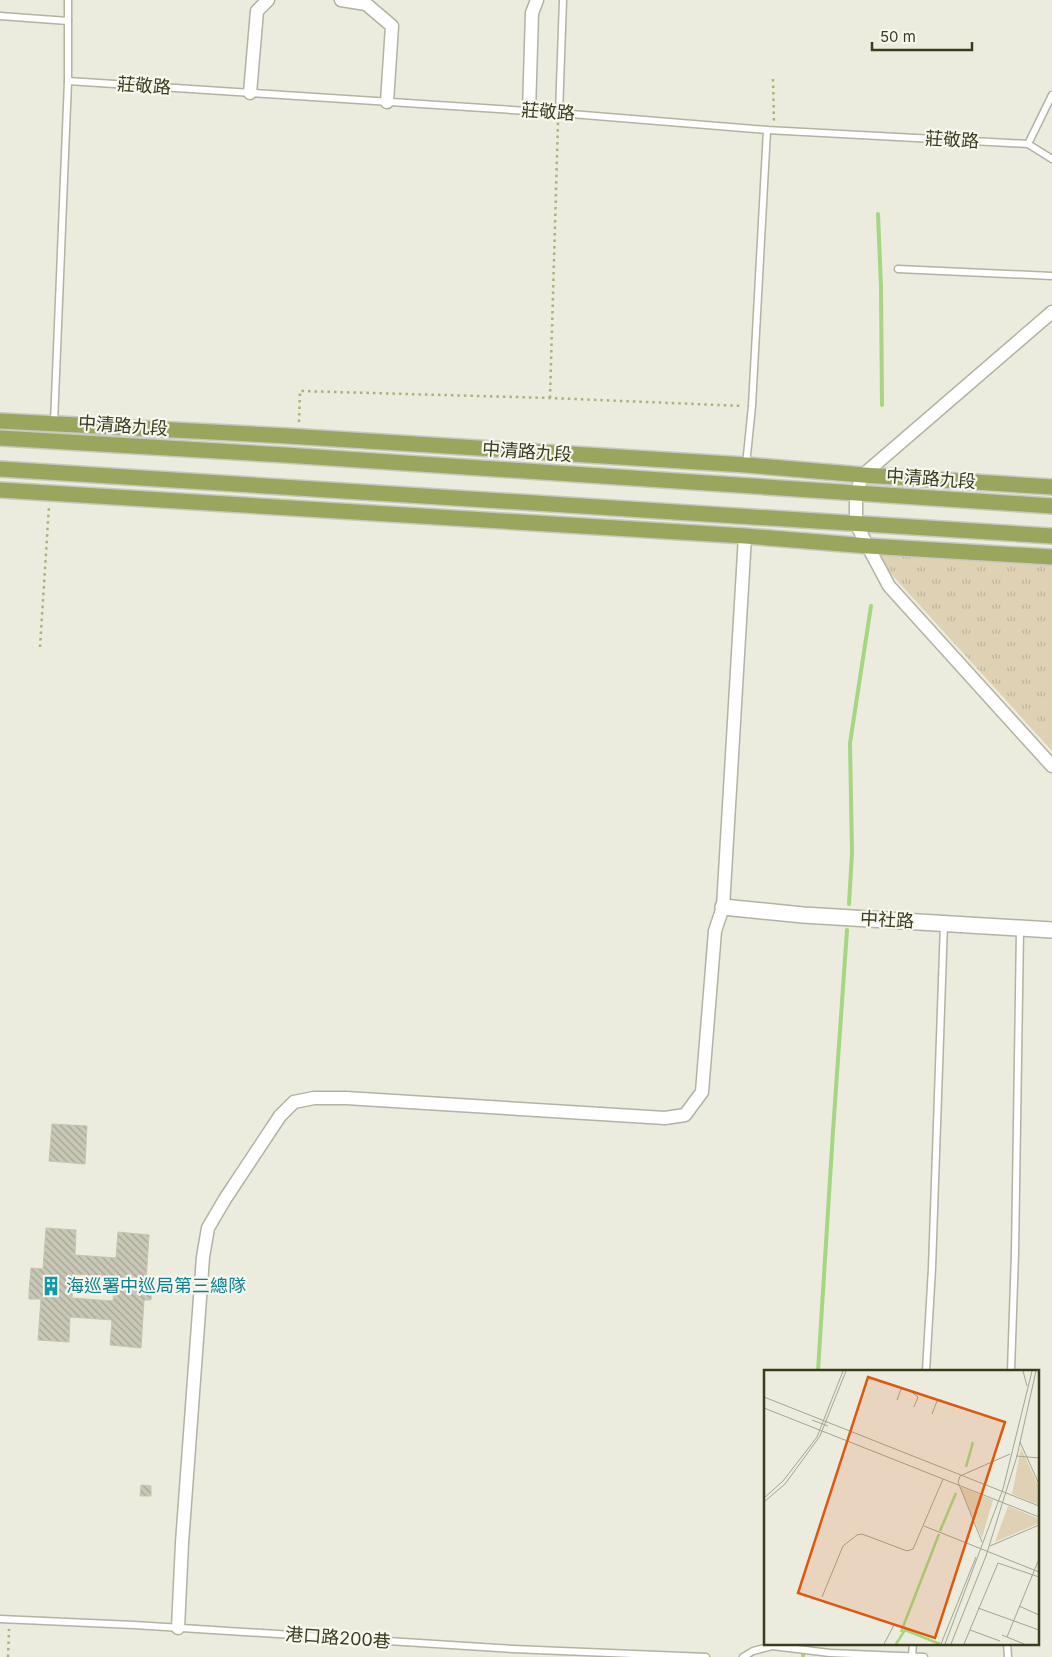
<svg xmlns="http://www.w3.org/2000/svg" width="1052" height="1657" viewBox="0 0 1052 1657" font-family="Inter,'Noto Sans TC',sans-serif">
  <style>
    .grass { fill: url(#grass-tufts) }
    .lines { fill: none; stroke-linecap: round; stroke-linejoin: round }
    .stream { stroke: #a5d680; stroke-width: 4 }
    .building { fill: url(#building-back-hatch); stroke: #c5c5b0; fill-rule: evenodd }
    .service-casing { stroke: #b2b3a1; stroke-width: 9 }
    .minor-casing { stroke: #b2b3a1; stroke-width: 15 }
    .tertiary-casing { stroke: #b2b3a1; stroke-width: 18 }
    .primary-casing { stroke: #c7c9c0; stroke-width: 18 }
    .path { stroke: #acb27b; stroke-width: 2.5; stroke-dasharray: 2.5 4; stroke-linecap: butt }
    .service { stroke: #fff; stroke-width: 6 }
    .minor { stroke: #fff; stroke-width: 12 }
    .tertiary { stroke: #fff; stroke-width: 15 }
    .primary { stroke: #9aa55e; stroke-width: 15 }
    .labels { text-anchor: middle; stroke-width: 4.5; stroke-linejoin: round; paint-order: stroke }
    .street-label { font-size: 18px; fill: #383d1e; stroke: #f8f7ef }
    .culture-label { font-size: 18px; fill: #0d838f; stroke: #f8f7ef; text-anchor: start }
    .inset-river { fill: none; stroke: #a5d680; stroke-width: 2.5 }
    .inset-road { fill: none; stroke: #a3a591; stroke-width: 1 }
    .view { fill: #df580d; fill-opacity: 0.15; stroke: #df580d; stroke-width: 2.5 }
    .inset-edge { fill: none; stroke: #383d1e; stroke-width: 2.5 }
  </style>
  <defs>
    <pattern id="grass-tufts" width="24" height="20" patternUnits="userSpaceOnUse" patternTransform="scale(1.25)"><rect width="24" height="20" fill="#dfd2b4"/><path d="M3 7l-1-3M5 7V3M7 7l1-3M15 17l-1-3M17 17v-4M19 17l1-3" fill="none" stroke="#c0b59a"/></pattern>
    <pattern id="building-back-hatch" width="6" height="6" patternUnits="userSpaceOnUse" patternTransform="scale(1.25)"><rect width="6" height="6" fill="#c9c8b6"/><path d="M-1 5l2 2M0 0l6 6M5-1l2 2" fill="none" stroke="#a4a493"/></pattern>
  </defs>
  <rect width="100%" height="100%" fill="#ebebde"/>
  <path class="grass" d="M873,554L1052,564V751Z"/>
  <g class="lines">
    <g class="stream">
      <path d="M878,214L881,287L882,405"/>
      <path d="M849,904L852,853L850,743L871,606"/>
      <path d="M818,1371L833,1131L847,930"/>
      <path d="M803,1657V1643"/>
    </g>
  </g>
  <g class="building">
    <path d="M52,1124L87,1126L85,1164L49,1161Z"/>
    <path d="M46,1228L76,1230L75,1255L116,1258L118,1232L149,1235L146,1282L152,1283L151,1300H144L141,1348L110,1345L112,1320L70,1317L69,1342L38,1340L41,1299H29V1291L31,1268L43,1269ZM73,1274L115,1277L113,1301L72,1298Z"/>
    <path d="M141,1485L151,1486V1496H140Z"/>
  </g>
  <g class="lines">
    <defs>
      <g id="service">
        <path d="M0,16L68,21"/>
        <path d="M68,81L559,113L767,130L1028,144L1052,159"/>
        <path d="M559,113L563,0"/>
        <path d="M1028,144L1052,95"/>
        <path d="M898,269L1052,276"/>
        <path d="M54,423L68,81V0"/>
        <path d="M746,465L752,406L767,130"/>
        <path d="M926,1371L932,1268L944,923"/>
        <path d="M1011,1371L1015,1253L1020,929"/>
        <path d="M0,1619L134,1625L513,1649L706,1657"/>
        <path d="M1007,1643L1008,1657"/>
        <path d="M912,1656L913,1643"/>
        <path d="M743,1657L753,1651L772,1646L830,1653L924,1657"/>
      </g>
      <g id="minor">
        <path d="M341,0L366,4L392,26L387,102"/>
        <path d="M250,93L257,11L268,0"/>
        <path d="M529,111L532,13L537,0"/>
        <path d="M1052,312L863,475L856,493V524L889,586L1052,766"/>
        <path d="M178,1628L182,1543L203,1257L208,1228L225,1199L280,1116L294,1102L314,1098H346L665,1118L685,1115L702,1092L715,931L723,907L745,536"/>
      </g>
      <path id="tertiary" d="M723,907L803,915L1052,930"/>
      <g id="primary">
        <path d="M0,421L288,436L746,465L863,475L1052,487"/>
        <path d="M0,438L285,455L1052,506"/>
        <path d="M0,469L1052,536"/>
        <path d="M0,490L745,536L868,546L1052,557"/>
      </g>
    </defs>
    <use href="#service" class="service-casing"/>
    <use href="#minor" class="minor-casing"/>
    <use href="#tertiary" class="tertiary-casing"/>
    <use href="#primary" class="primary-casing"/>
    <g class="path">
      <path d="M773,79L774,123"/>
      <path d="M550,398L558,122"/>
      <path d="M299,422L300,391L550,398L743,406"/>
      <path d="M40,647L49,506"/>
      <path d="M8,1657L9,1629"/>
    </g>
    <use href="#service" class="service"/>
    <use href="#minor" class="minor"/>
    <use href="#tertiary" class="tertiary"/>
    <use href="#primary" class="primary"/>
  </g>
  <defs>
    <symbol id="building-bare" viewBox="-9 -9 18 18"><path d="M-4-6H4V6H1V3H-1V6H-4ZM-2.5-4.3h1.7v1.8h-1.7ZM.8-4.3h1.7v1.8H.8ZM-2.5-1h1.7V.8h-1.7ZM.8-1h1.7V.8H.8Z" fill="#0f9aa8" stroke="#f8f7ef" stroke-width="2.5" paint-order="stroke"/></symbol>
  </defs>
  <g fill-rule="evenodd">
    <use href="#building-bare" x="37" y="1272" width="28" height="28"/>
  </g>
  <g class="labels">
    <g class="street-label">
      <text transform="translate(144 86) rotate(4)" y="6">莊敬路</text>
      <text transform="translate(548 112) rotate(4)" y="6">莊敬路</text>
      <text transform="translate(952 140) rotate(3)" y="6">莊敬路</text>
      <text transform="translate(123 426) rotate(4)" y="6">中清路九段</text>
      <text transform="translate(527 452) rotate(4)" y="6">中清路九段</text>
      <text transform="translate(931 479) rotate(4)" y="6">中清路九段</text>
      <text transform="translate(887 920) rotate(3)" y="6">中社路</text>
      <text transform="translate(338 1638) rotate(4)" y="6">港口路200巷</text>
    </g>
    <g class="culture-label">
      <text x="66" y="1292">海巡署中巡局第三總隊</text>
    </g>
  </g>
  <g transform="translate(764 1370)">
    <rect width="275" height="275" fill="#ebebde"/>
    <path d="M257,78L275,117V135L248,124ZM195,116L229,130L218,168ZM244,136L275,149V153L231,172Z" fill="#dfd2b4"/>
    <path class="inset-river" d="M202,97L209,72M176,161L192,123M137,262L175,164M132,274L141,260L176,274"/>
    <path class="inset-road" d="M259,1L263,16M0,27L275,136M133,30L137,19L145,20L154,27L150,37M0,38L275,147M168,44L173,31L178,30M48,50L64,56M256,72L275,114M252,86L275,88M0,128L19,111L53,67L79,1M0,132L21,114L56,66L82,1M160,156L275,202M218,172L194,112L196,106L246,84M226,176L275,155M222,186L253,86L272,1M58,227L79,176L93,165L98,164L143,181L149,179L179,109M255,236L275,245M214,238L275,260M206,260L236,271M238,265L260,274M243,267L275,189M120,274L130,255M177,274L212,187M181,274L239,119L268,1M187,274L222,186M200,274L234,193L275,207"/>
    <path class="view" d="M104,7L241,52L171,268L34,223Z"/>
    <rect width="275" height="275" class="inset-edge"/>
  </g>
  <path d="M872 42v8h100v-8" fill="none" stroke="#383d1e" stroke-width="2.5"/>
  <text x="880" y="42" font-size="15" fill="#383d1e" stroke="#f8f7ef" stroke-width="4" paint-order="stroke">50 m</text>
</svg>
